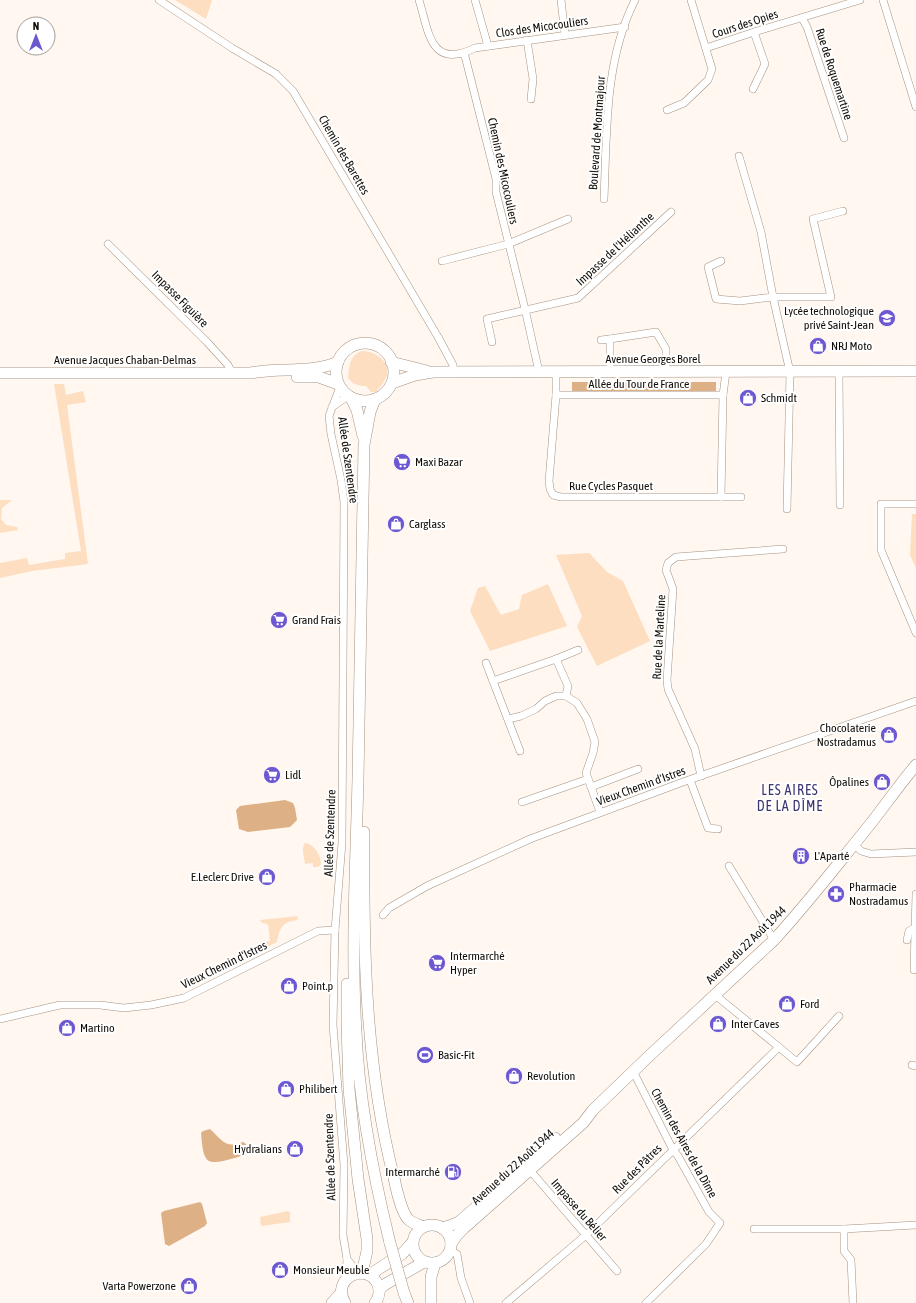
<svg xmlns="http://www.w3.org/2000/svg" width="916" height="1303" viewBox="0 0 916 1303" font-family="'Asap Condensed',sans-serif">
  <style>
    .green { fill: #fedec0 }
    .water { fill: #deb085 }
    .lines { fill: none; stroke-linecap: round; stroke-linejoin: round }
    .minor-casing { stroke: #a39282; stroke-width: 8 }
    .primary-casing { stroke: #a39282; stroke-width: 12 }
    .minor { stroke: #fff; stroke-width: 7 }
    .primary { stroke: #fff; stroke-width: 11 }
    .primary-bridge-casing { stroke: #a39282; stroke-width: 12; stroke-linecap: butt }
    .primary-bridge { stroke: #fff; stroke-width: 11 }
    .labels { text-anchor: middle; stroke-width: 4; stroke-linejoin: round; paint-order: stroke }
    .street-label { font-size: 12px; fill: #110c06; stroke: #fff }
    .poi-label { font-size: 12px; fill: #110c06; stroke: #fff; text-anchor: start }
    .quarter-label { font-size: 14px; letter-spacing: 1px; fill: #3c3471; stroke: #fff }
  </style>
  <rect width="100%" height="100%" fill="#fff7f0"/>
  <g class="green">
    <path d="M175,0H212L206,19Z"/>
    <path d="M362,351C375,351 390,361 387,375C385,381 380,387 376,392H371L366,386C357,386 353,384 348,378C349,366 350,355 362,351Z"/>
    <path d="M54,384H64L66,395L83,391L86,402L67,405L88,564L32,571L0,578V563L27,558L29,565L65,559V553L81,551Z"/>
    <path d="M0,500H12L2,508L1,519L6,525L17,527L18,530L0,533Z"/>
    <path d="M912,514H916V568L910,555Z"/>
    <path d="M589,553L607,572L623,581L650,641L597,666L577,627L582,616L556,555Z"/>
    <path d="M548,584L567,626L490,651L470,611L478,588L485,586L501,615L519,609L522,595Z"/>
    <path d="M305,843C314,844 321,855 321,864L318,867H313V863L305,864C304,857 301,848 305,843Z"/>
    <path d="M298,916L297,920C282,922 280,927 277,942L253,954L252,953L253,950L264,948V942L270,941L268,924L262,923L260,920Z"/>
    <path d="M288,1211L290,1212V1222L261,1226L260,1217Z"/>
  </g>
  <g class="water">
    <rect x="572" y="382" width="144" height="9"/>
    <path d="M285,800L293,803L295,808L297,820L290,827L248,832L239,829L236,810L240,806Z"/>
    <path d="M210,1129C222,1140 225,1149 243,1142L246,1144L249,1151L248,1154C239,1156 210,1168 206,1158C202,1152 202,1141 201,1133L203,1131Z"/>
    <path d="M200,1202L202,1204L207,1223L205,1226L169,1246L165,1244L161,1213L164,1211Z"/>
  </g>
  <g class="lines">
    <defs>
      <g id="minor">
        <path d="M159,0L232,48L276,74L293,91L438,337L453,365L454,373"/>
        <path d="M419,0C429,32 430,70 475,48L625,27"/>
        <path d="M475,0L488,46"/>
        <path d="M561,0L565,35"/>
        <path d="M883,0L916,107"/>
        <path d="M802,18L807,27L844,138"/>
        <path d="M527,40L533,79L531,99"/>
        <path d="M706,48L754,32L860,0"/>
        <path d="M463,54L465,56L496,179V192L525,309L539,372"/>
        <path d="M753,89L765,64L754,32"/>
        <path d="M667,110L684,103L708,80L712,69L691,0"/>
        <path d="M604,199C607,132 604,62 635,0"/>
        <path d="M108,244L207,342L228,365L232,373"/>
        <path d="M442,261L508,244L568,219"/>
        <path d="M721,261L708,267L716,299L740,301L773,297L761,232L739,156"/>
        <path d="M601,340L610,339"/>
        <path d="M492,342L487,319L578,298L671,212"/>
        <path d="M556,372V395L549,481L550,489L553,495L561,497H741"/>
        <path d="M610,372V339L656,332L666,349V372"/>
        <path d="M839,372L840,505"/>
        <path d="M340,387L329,416L331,434L341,480L344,502L342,843L335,930L333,1025L344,1165L343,1235L347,1259L346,1279"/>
        <path d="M556,395H723"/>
        <path d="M332,407L348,396"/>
        <path d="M721,497L723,395L726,372"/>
        <path d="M916,504H881V550L916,633"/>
        <path d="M787,509L790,372L773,297H831L813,219L843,211"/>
        <path d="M556,659L568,686L566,696"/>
        <path d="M486,663L520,751"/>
        <path d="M493,681L556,659L578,650"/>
        <path d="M508,719L521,716L536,709L545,701L556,696H566L577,703L587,719L595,742L593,753L586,773L600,812"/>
        <path d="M701,776L695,749L668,689L667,680L673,589L666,570L668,563L676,557L783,549"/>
        <path d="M690,780L708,828L718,829"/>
        <path d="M591,787L638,769"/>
        <path d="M522,802L588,779"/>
        <path d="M854,844L861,851L871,854L916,852"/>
        <path d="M729,866L774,940"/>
        <path d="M383,915L389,908L427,886L530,839L683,782L916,701"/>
        <path d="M907,940L909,931L915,928"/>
        <path d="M914,970L916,894"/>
        <path d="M714,994L797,1062L839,1016"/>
        <path d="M0,1019L60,1005H100L124,1008L151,1005L184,998L318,931L335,930"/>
        <path d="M912,1065L916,1066"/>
        <path d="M633,1071L673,1150L678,1156L709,1212L720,1223L706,1244L646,1303"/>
        <path d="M528,1168L617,1271"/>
        <path d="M754,1229H844L916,1225"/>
        <path d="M844,1229V1251L851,1260L853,1303"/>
        <path d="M450,1251L457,1254L461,1278L470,1303"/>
        <path d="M347,1259L358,1273"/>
        <path d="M506,1303L586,1235L779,1047"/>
      </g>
      <g id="primary">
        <circle cx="365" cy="372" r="29"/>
        <path d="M391,362L427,371"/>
        <path d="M0,373H251C280,367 310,374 338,362"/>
        <path d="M297,377H319L338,384"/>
        <path d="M392,383L415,375L433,372L916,371"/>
        <path d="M351,398L357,410L363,436"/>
        <path d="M375,399L370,412L364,445C361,556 361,668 358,779C356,863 351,948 356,1032C359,1103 373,1174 390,1243"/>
        <path d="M364,832C363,948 365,1065 394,1178C396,1188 402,1214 409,1220C413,1223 419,1225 423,1227"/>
        <path d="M347,984V1023L349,1089L358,1179L367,1239V1251L362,1273"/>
        <circle cx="432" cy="1244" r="19"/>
        <path d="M442,1228L449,1226L459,1222L555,1138"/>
        <path d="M451,1244L457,1235L464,1228L583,1123L593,1110L648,1057L774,940C807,904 837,865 868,827C884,807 899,785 916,765"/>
        <path d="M369,1275L402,1254L412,1243"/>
        <path d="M379,1290L384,1285L424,1262"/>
        <path d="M404,1293L408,1303"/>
        <path d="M332,1303L341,1293"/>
        <path d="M345,1303C330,1277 368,1261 378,1285C380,1291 379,1298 375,1303"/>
        <path d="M431,1303V1277L435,1263"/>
      </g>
    </defs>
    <use href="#minor" class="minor-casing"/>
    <use href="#primary" class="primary-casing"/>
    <use href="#minor" class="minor"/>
    <use href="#primary" class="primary"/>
    <defs>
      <path id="primary-bridge" d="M390,1243L404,1293"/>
    </defs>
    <use href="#primary-bridge" class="primary-bridge-casing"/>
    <use href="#primary-bridge" class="primary-bridge"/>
  </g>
  <defs>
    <symbol id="school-disc" viewBox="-11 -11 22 22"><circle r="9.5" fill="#6d58d2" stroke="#fff"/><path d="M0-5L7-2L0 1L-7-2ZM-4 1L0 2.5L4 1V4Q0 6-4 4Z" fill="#fff"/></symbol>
    <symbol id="shop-disc" viewBox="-11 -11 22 22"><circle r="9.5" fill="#6d58d2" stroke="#fff"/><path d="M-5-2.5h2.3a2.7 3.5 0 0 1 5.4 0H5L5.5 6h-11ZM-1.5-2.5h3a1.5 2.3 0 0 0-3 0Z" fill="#fff"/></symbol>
    <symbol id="supermarket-disc" viewBox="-11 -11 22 22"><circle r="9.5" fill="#6d58d2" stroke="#fff"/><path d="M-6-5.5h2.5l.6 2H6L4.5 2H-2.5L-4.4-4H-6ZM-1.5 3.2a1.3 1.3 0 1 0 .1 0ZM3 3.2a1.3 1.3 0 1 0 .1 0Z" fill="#fff"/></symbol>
    <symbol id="building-disc" viewBox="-11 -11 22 22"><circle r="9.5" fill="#6d58d2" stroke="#fff"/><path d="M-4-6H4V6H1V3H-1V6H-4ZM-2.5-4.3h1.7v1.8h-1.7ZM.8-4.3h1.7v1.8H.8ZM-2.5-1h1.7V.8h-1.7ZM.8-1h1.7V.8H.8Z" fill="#fff"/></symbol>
    <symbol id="pharmacy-disc" viewBox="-11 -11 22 22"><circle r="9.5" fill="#6d58d2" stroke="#fff"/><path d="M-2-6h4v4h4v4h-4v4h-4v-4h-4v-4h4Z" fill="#fff"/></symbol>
    <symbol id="stadium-disc" viewBox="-11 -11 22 22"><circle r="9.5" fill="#6d58d2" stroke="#fff"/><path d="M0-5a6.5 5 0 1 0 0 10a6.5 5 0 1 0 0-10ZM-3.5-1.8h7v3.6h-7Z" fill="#fff"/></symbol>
    <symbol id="fuel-disc" viewBox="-11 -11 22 22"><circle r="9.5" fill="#6d58d2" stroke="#fff"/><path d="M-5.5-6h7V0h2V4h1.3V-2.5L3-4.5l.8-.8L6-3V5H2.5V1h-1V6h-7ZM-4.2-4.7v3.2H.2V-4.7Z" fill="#fff"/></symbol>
  </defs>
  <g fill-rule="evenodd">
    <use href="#school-disc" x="877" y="308" width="20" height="20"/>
    <use href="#shop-disc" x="808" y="336" width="20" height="20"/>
    <use href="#shop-disc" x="738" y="388" width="20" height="20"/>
    <use href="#supermarket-disc" x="392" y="452" width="20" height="20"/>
    <use href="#shop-disc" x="386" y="514" width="20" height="20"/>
    <use href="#supermarket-disc" x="269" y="610" width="20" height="20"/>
    <use href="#shop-disc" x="879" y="725" width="20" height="20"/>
    <use href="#supermarket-disc" x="262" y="765" width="20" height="20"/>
    <use href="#shop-disc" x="872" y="772" width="20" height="20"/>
    <use href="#building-disc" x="791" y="846" width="20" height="20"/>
    <use href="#shop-disc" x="257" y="867" width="20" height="20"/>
    <use href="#pharmacy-disc" x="826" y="884" width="20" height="20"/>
    <use href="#supermarket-disc" x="427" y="953" width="20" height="20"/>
    <use href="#shop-disc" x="279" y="976" width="20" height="20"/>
    <use href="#shop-disc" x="777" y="994" width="20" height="20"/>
    <use href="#shop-disc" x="708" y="1014" width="20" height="20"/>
    <use href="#shop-disc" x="57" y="1018" width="20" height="20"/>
    <use href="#stadium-disc" x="415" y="1045" width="20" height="20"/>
    <use href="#shop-disc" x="504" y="1066" width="20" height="20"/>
    <use href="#shop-disc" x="276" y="1079" width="20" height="20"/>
    <use href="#shop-disc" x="285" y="1139" width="20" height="20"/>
    <use href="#fuel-disc" x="443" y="1162" width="20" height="20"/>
    <use href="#shop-disc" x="270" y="1260" width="20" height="20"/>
    <use href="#shop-disc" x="179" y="1276" width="20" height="20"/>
  </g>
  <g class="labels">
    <g class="street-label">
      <text transform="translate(745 24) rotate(-18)" y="4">Cours des Opies</text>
      <text transform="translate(542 27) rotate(-8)" y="4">Clos des Micocouliers</text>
      <text transform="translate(834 74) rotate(72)" y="4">Rue de Roquemartine</text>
      <text transform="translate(597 133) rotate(-86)" y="4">Boulevard de Montmajour</text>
      <text transform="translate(344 155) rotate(60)" y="4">Chemin des Barettes</text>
      <text transform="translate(503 171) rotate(78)" y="4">Chemin des Micocouliers</text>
      <text transform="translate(615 249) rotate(-43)" y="4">Impasse de l'Hélianthe</text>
      <text transform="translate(180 299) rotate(45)" y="4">Impasse Figuière</text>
      <text x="653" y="363">Avenue Georges Borel</text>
      <text x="125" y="364">Avenue Jacques Chaban-Delmas</text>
      <text x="639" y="388">Allée du Tour de France</text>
      <text transform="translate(348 460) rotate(82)" y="4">Allée de Szentendre</text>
      <text x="611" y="490">Rue Cycles Pasquet</text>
      <text transform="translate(659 637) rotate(-87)" y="4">Rue de la Marteline</text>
      <text transform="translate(641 786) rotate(-20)" y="4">Vieux Chemin d'Istres</text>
      <text transform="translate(330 833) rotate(-88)" y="4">Allée de Szentendre</text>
      <text transform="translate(746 945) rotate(-44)" y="4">Avenue du 22 Août 1944</text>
      <text transform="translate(224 965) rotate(-26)" y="4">Vieux Chemin d'Istres</text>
      <text transform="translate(684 1143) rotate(61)" y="4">Chemin des Aires de la Dîme</text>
      <text transform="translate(330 1157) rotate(-92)" y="4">Allée de Szentendre</text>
      <text transform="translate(513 1167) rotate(-42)" y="4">Avenue du 22 Août 1944</text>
      <text transform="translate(637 1169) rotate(-45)" y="4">Rue des Pâtres</text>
      <text transform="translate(579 1210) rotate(49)" y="4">Impasse du Bélier</text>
    </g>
    <g class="poi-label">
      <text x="874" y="315" text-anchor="end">Lycée technologique<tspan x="874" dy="14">privé Saint-Jean</tspan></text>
      <text x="831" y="350">NRJ Moto</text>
      <text x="761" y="402">Schmidt</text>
      <text x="415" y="466">Maxi Bazar</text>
      <text x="409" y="528">Carglass</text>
      <text x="292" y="624">Grand Frais</text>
      <text x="876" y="732" text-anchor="end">Chocolaterie<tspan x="876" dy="14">Nostradamus</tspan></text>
      <text x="285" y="779">Lidl</text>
      <text x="869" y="786" text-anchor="end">Ôpalines</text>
      <text x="814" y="860">L'Aparté</text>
      <text x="254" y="881" text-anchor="end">E.Leclerc Drive</text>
      <text x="849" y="891">Pharmacie<tspan x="849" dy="14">Nostradamus</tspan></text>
      <text x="450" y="960">Intermarché<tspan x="450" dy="14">Hyper</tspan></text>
      <text x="302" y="990">Point.p</text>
      <text x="800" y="1008">Ford</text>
      <text x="731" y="1028">Inter Caves</text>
      <text x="80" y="1032">Martino</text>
      <text x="438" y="1059">Basic-Fit</text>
      <text x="527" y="1080">Revolution</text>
      <text x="299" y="1093">Philibert</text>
      <text x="282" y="1153" text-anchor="end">Hydralians</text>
      <text x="440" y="1176" text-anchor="end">Intermarché</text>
      <text x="293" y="1274">Monsieur Meuble</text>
      <text x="176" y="1290" text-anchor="end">Varta Powerzone</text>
    </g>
    <g class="quarter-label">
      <text x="790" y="795">LES AIRES<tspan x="790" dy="16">DE LA DÎME</tspan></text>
    </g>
  </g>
  <g transform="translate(36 36)"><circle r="19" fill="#ffffff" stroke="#a09e9b"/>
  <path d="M0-3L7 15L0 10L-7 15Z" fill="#6d58d2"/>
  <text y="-6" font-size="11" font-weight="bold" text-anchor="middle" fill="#110c06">N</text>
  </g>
</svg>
